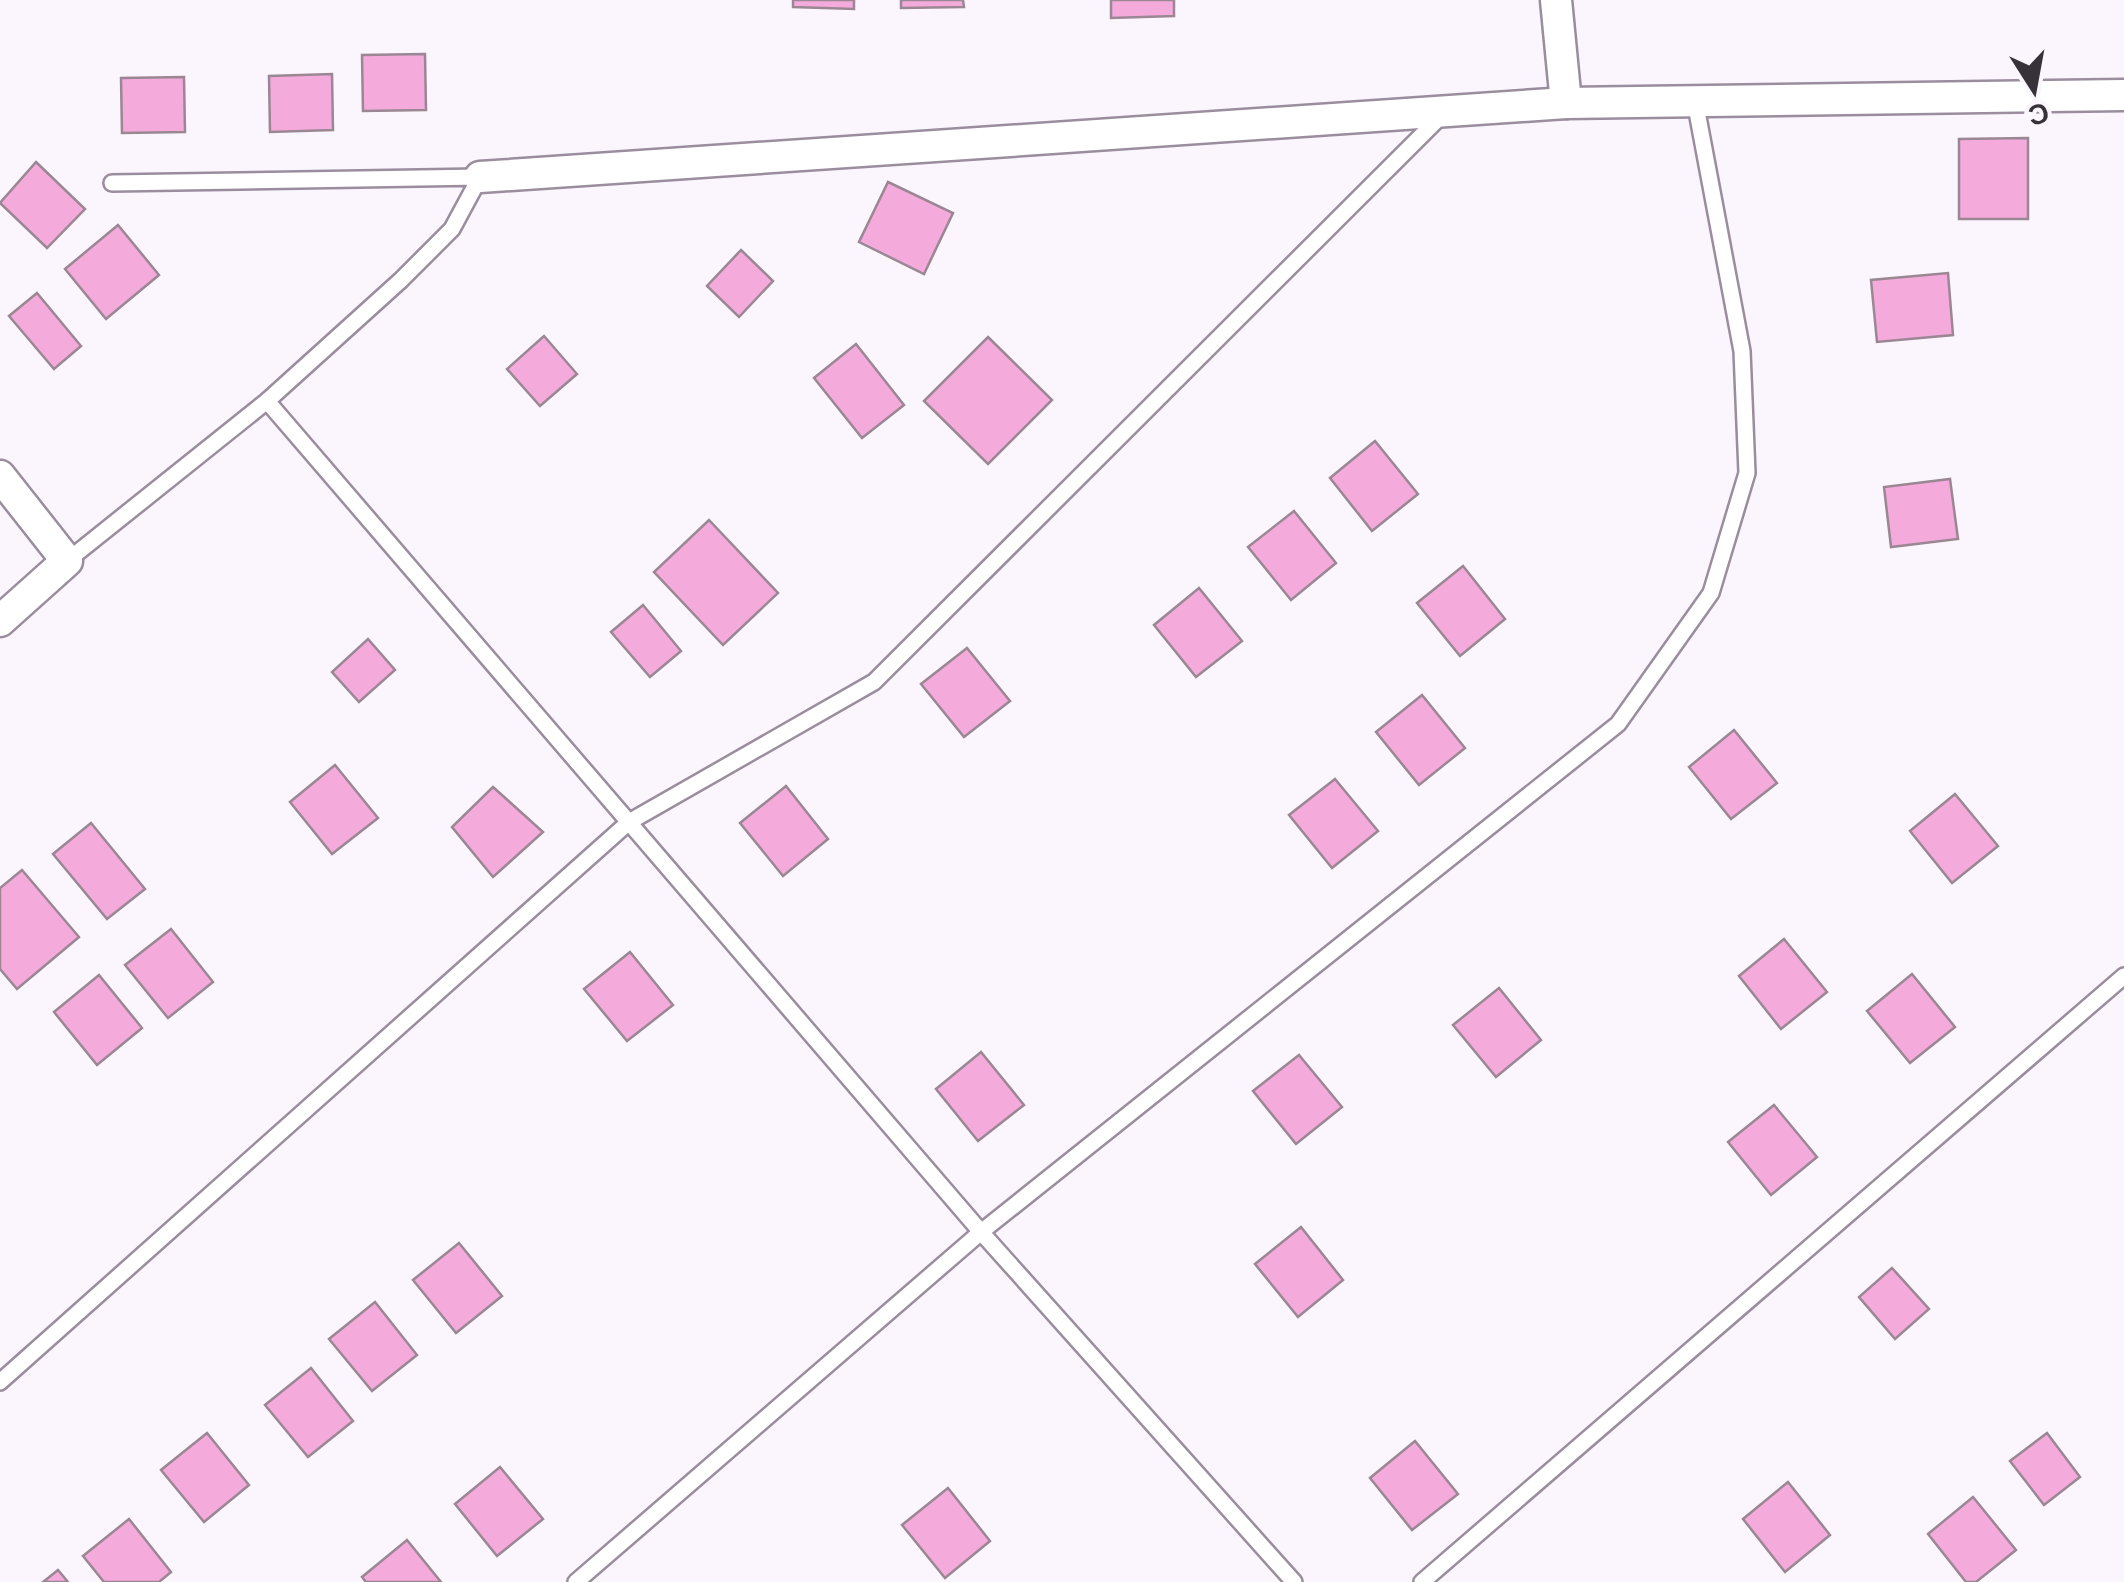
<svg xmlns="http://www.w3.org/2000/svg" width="2124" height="1582" viewBox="0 0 2124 1582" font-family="Helvetica,sans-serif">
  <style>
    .building { fill: #f4abdc; stroke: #9a8793; stroke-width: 2.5 }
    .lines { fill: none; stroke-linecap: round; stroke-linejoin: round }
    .service-casing { stroke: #9a8d9e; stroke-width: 20 }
    .minor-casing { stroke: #9a8d9e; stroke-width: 35 }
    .service { stroke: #fff; stroke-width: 15 }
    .minor { stroke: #fff; stroke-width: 30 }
  </style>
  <rect width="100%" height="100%" fill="#fbf6fd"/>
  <g class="building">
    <path d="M793,0H854V9L793,7Z"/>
    <path d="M901,0H963L964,7L901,8Z"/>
    <path d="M1111,0H1174V16L1111,18Z"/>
    <path d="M425,54L426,110L363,111L362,55Z"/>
    <path d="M332,74L333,130L270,132L269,76Z"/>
    <path d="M184,77L185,132L122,133L121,78Z"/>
    <path d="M2028,138V219H1959V139Z"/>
    <path d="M36,162L85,209L47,248L0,203Z"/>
    <path d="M888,182L953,213L924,274L859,242Z"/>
    <path d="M118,225L159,275L106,319L65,269Z"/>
    <path d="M741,250L773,281L739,317L707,286Z"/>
    <path d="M1948,273L1953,335L1877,342L1871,280Z"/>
    <path d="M37,293L81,346L54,369L9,316Z"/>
    <path d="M544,336L577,374L540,406L507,369Z"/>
    <path d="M988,337L1052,400L988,464L924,401Z"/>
    <path d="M856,344L904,405L862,438L814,378Z"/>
    <path d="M1375,441L1418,494L1372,531L1330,478Z"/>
    <path d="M1950,479L1958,539L1891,547L1884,487Z"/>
    <path d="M1294,511L1336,563L1291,600L1248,547Z"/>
    <path d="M709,520L778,593L723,645L654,572Z"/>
    <path d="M1463,566L1505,619L1460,656L1417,603Z"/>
    <path d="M1199,588L1242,641L1196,677L1154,625Z"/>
    <path d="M643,605L681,651L650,677L611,632Z"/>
    <path d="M368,639L395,670L359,702L332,672Z"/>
    <path d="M967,648L1010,701L964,737L921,684Z"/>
    <path d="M1422,695L1465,748L1419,785L1376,732Z"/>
    <path d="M1734,730L1777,783L1731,819L1689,767Z"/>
    <path d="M335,765L378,818L332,854L290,802Z"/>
    <path d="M1335,779L1378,831L1332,868L1289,815Z"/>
    <path d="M786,786L828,839L783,876L740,823Z"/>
    <path d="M493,787L543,832L493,877L452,827Z"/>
    <path d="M1955,794L1998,846L1952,883L1910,831Z"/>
    <path d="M91,823L145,889L107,919L53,854Z"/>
    <path d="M22,870L79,937L17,989L0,969V888Z"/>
    <path d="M171,929L213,982L168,1018L125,965Z"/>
    <path d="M1784,939L1827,992L1781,1029L1739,976Z"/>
    <path d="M630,952L673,1005L627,1041L584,989Z"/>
    <path d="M1912,974L1955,1027L1910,1063L1867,1011Z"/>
    <path d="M99,975L142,1028L97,1065L54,1012Z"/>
    <path d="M1499,988L1541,1040L1496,1077L1453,1025Z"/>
    <path d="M981,1052L1024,1105L978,1141L936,1089Z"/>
    <path d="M1299,1055L1342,1107L1296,1144L1253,1091Z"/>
    <path d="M1774,1105L1817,1157L1771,1195L1728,1142Z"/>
    <path d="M1301,1227L1343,1280L1298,1317L1255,1264Z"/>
    <path d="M459,1243L502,1296L456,1333L413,1280Z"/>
    <path d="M1892,1268L1929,1309L1895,1339L1859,1297Z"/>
    <path d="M375,1302L417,1355L372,1391L329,1339Z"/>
    <path d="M311,1368L353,1421L308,1457L265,1405Z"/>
    <path d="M207,1433L249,1485L204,1522L161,1470Z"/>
    <path d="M2047,1433L2080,1477L2044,1505L2010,1461Z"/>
    <path d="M1415,1441L1458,1494L1412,1530L1370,1478Z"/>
    <path d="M500,1467L543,1519L497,1556L455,1504Z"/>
    <path d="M1788,1482L1830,1535L1785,1572L1743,1519Z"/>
    <path d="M948,1488L990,1541L945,1578L902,1525Z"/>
    <path d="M1973,1497L2016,1550L1976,1582H1966L1928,1534Z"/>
    <path d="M129,1519L171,1572L159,1582H104L83,1556Z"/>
    <path d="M407,1540L441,1582H366L362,1577Z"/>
    <path d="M58,1570L68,1582H43Z"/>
  </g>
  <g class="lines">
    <defs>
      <g id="service">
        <path d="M267,401L981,1232L1294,1582"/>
        <path d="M67,561L267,401L401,280L452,229L480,177L112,183"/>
        <path d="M0,1382L629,822L874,682L1441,116"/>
        <path d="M576,1582L981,1232L1618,724L1711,593L1747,473L1742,351L1695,101"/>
        <path d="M1422,1582L2124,976"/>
      </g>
      <g id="minor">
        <path d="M1556,0L1566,103"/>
        <path d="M480,177L1566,103L2124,95"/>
        <path d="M0,476L67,561L0,621"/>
      </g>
    </defs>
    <use href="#service" class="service-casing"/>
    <use href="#minor" class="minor-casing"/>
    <use href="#service" class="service"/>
    <use href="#minor" class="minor"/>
  </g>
  <g transform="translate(2034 90) rotate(169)" stroke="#fbf6fd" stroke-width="8" paint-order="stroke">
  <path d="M0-8L18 38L0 25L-18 38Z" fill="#373239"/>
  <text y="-15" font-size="28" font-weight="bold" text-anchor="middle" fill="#373239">С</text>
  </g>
</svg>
